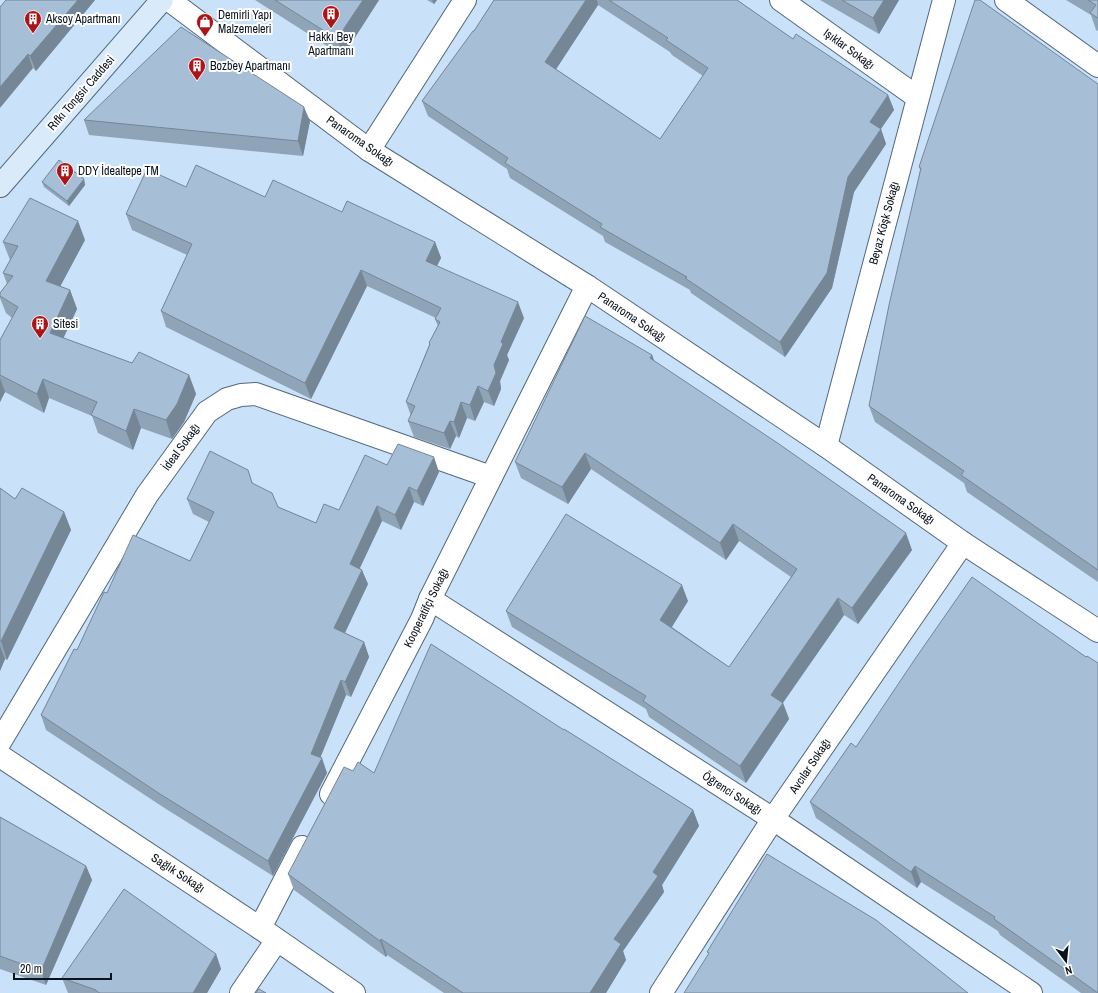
<svg xmlns="http://www.w3.org/2000/svg" width="1098" height="993" viewBox="0 0 1098 993" font-family="'Archivo Narrow',sans-serif">
  <style>
    .lines { fill: none; stroke-linecap: round; stroke-linejoin: round }
    .street-casing { stroke: #52687d; stroke-width: 24 }
    .secondary-casing { stroke: #52687d; stroke-width: 24 }
    .street { stroke: #fff; stroke-width: 22 }
    .secondary { stroke: #d9ebfb; stroke-width: 22 }
    .wall { fill: #90a4b8; fill-rule: evenodd }
    .shaded-wall { fill: #758696 }
    .building { fill: #a7bfd6; stroke: #758696 }
    .labels { text-anchor: middle; stroke-width: 4; stroke-linejoin: round; paint-order: stroke }
    .poi-label { font-size: 12px; fill: #0a121b; stroke: #fff; text-anchor: start }
    .street-label { font-size: 12px; fill: #0a121b; stroke: #fff }
  </style>
  <rect width="100%" height="100%" fill="#c9e2fa"/>
  <g class="lines">
    <defs>
      <g id="street">
        <path d="M169,0L369,150L587,286L826,446L963,543L1098,631"/>
        <path d="M781,0L917,97"/>
        <path d="M1006,0L1098,66"/>
        <path d="M369,150L465,0"/>
        <path d="M826,446L944,0"/>
        <path d="M430,599L773,819L1031,993"/>
        <path d="M0,742L147,495L207,412L227,399L241,395L256,394L491,477"/>
        <path d="M0,756L260,928L354,993"/>
        <path d="M331,794L422,619L430,599L587,286"/>
        <path d="M260,928L302,847"/>
        <path d="M241,993L277,940"/>
        <path d="M661,993L773,819L963,543"/>
      </g>
      <path id="secondary" d="M0,186L162,0"/>
    </defs>
    <use href="#street" class="street-casing"/>
    <use href="#secondary" class="secondary-casing"/>
    <use href="#street" class="street"/>
    <use href="#secondary" class="secondary"/>
  </g>
  <g class="wall">
    <path d="M6,0H95L36,71L33,68Z"/>
    <path d="M255,0H379L343,56Z"/>
    <path d="M427,0H437L434,4Z"/>
    <path d="M494,0H737L793,39L888,95L894,110L881,129L886,144L854,192L832,288L785,357L691,293L690,290L605,242L603,236L510,178L507,169L428,116L422,101L474,31ZM598,5L670,52L672,55L703,76L660,139L556,69Z"/>
    <path d="M820,0H899L879,34Z"/>
    <path d="M1066,0H1098V31L1096,30L1091,15Z"/>
    <path d="M1098,84V582L967,492L964,483L875,422L869,406L920,170L919,167Z"/>
    <path d="M84,120L310,121L303,156L89,135Z"/>
    <path d="M84,179L85,185L69,206L44,187L42,182Z"/>
    <path d="M186,187L265,197L342,212L435,242L441,258L437,266L524,318L507,355L509,360L500,381L501,389L494,406L484,402L475,421L467,418L459,438L456,436L450,449L414,437L408,421L411,416L406,402L429,345V343L438,326L435,319L436,318L367,286L311,399L166,327L161,311L187,255L132,230L126,214Z"/>
    <path d="M85,240L60,286L70,290L77,309L63,338L132,363L189,375L196,394L184,422L172,439L141,428L133,450L98,433L92,416L49,398L44,413L5,392L0,402V340L12,318L6,313L0,298V293L7,284L3,273L10,260L3,242Z"/>
    <path d="M652,355L654,361L912,550L858,624L844,615L783,703L789,719L746,783L649,717L646,709L512,627L506,611L688,601L672,627L729,667L791,577L739,541L726,560L591,469L568,504L521,478L515,462Z"/>
    <path d="M387,465L439,472L423,506L414,502L401,530L382,521L360,568L368,584L345,633L364,642L369,657L351,697L346,695L320,758L327,773L273,876L166,809L46,730L41,715L77,650L107,593L190,561L209,522L193,514L187,499L248,470L253,484L278,507L316,523L339,510Z"/>
    <path d="M0,488L15,499L64,512L71,530L7,660L5,659L0,671Z"/>
    <path d="M564,730L693,810L699,826L662,885L664,892L623,951L626,960L606,993H444L387,955L386,957L294,890L288,874L374,773Z"/>
    <path d="M851,743L1098,993H1081L1000,935L998,931L921,882L917,888L816,818L810,802Z"/>
    <path d="M0,817L86,866L92,880L46,985L0,969Z"/>
    <path d="M216,954L221,969L207,993H68L62,978Z"/>
  </g>
  <g class="shaded-wall">
    <path d="M78,0H95L36,71L30,56Z"/>
    <path d="M363,0H379L343,56L337,39Z"/>
    <path d="M432,0H437L434,4Z"/>
    <path d="M586,0H597L598,5L551,77L545,62Z"/>
    <path d="M884,0H899L879,34L873,18Z"/>
    <path d="M28,54L33,68L0,108V87Z"/>
    <path d="M888,95L894,110L875,137L870,122Z"/>
    <path d="M304,107L310,121L303,156L298,141Z"/>
    <path d="M881,129L886,144L854,192L832,288L785,357L780,342L848,177Z"/>
    <path d="M84,179L85,185L69,206L67,201Z"/>
    <path d="M78,221L85,240L53,300L46,281Z"/>
    <path d="M435,242L441,258L431,277L426,261Z"/>
    <path d="M361,270L367,286L311,399L305,383Z"/>
    <path d="M70,290L77,309L57,352L50,333Z"/>
    <path d="M518,302L524,318L507,355L509,360L500,381L501,389L494,406L488,391L494,365L501,342Z"/>
    <path d="M652,355L658,371L650,358Z"/>
    <path d="M189,375L196,394L184,422L172,439L166,420Z"/>
    <path d="M0,378L5,392L0,402Z"/>
    <path d="M43,379L49,398L44,413L37,394Z"/>
    <path d="M478,386L484,402L475,421L470,405Z"/>
    <path d="M461,402L467,418L459,438L454,422Z"/>
    <path d="M134,409L141,428L133,450L126,431Z"/>
    <path d="M450,421L456,436L450,449L444,433Z"/>
    <path d="M585,453L591,469L568,504L562,487Z"/>
    <path d="M434,457L439,472L423,506L417,491Z"/>
    <path d="M409,487L414,502L401,530L395,515Z"/>
    <path d="M377,506L382,521L355,578L350,564Z"/>
    <path d="M64,512L71,530L7,660L1,641Z"/>
    <path d="M733,524L739,541L726,560L720,543Z"/>
    <path d="M906,533L912,550L858,624L852,608Z"/>
    <path d="M362,570L368,584L340,643L334,628Z"/>
    <path d="M682,585L688,601L666,636L660,620Z"/>
    <path d="M838,598L844,615L777,711L771,695Z"/>
    <path d="M364,642L369,657L351,697L345,682Z"/>
    <path d="M0,646L5,659L0,671Z"/>
    <path d="M341,680L346,695L316,768L311,754Z"/>
    <path d="M783,703L789,719L746,783L740,766Z"/>
    <path d="M322,758L327,773L273,876L268,861Z"/>
    <path d="M693,810L699,826L662,885L664,892L623,951L626,960L606,993H590L614,939L653,872Z"/>
    <path d="M86,866L92,880L46,985L41,971Z"/>
    <path d="M915,866L921,882L917,888L911,872Z"/>
    <path d="M381,939L387,955L386,957L380,941Z"/>
    <path d="M216,954L221,969L207,993H193Z"/>
  </g>
  <g class="building">
    <path d="M6,0H78L30,56L28,54L0,87V7Z"/>
    <path d="M275,0H363L337,39Z"/>
    <path d="M494,0H586L545,62L660,139L708,68L666,40L668,38L609,0H737L793,39L796,34L888,95L870,122L881,129L848,177L827,273L780,342L685,278L687,277L600,227L602,224L505,163L508,158L422,101L473,31H474Z"/>
    <path d="M842,0H884L873,18Z"/>
    <path d="M975,0H980L1098,84V570L961,475L964,471L869,406L889,305L921,168L919,167Z"/>
    <path d="M1088,0H1098V18L1090,13L1096,5Z"/>
    <path d="M181,27L304,107L298,141L84,120Z"/>
    <path d="M59,160L84,179L67,201L42,182Z"/>
    <path d="M196,165L265,197L273,180L342,212L347,201L435,242L426,261L518,302L501,342L503,344L494,365L496,373L488,391L478,386L470,405L461,402L454,422L450,421L444,433L408,421L415,406L406,402L430,344L429,343L440,322L435,319L441,308L361,270L305,383L161,311L192,244L126,214L147,169L186,187Z"/>
    <path d="M30,198L78,221L46,281L70,290L50,333L132,363L139,352L189,375L177,404L166,420L134,409L126,431L91,415L97,402L43,379L37,394L0,375V340L18,307L0,296V293L13,276L3,273L18,246L3,242Z"/>
    <path d="M585,316L652,355L650,358L779,444L906,533L852,608L838,598L771,695L783,703L740,766L643,701L646,696L506,611L566,514L682,585L660,620L729,667L797,569L733,524L720,543L585,453L562,487L515,462Z"/>
    <path d="M398,444L434,457L417,491L409,487L395,515L377,506L350,564L362,570L334,628L364,642L345,682L341,680L311,754L322,758L268,861L160,794L41,715L74,649L77,650L104,592L107,593L133,535L190,561L214,512L187,499L210,451L248,470L252,483L272,493L278,507L316,523L324,504L339,510L365,455L387,465Z"/>
    <path d="M0,488L15,499L22,488L64,512L1,641H0Z"/>
    <path d="M972,577L1086,657L1087,656L1098,663V993L994,919L995,917L915,866L911,872L810,802L851,743L856,747L915,659Z"/>
    <path d="M431,644L564,730V729L693,810L653,872L658,876L614,939L621,944L590,993H463L381,939L380,941L288,874L344,767L353,771L358,762L374,773Z"/>
    <path d="M0,817L86,866L41,971L0,956Z"/>
    <path d="M767,854L876,920L968,993H684L709,953L707,952Z"/>
    <path d="M124,889L216,954L193,993H100L96,991V990L62,978Z"/>
    <path d="M259,989L266,993H256Z"/>
  </g>
  <defs>
    <symbol id="building-pin" viewBox="-11 -11 22 30"><path d="M0 17L-7.5 6A9.5 9.5 0 1 1 7.5 6Z" fill="#a91518" stroke="#fff"/><path d="M-4-6H4V6H1V3H-1V6H-4ZM-2.5-4.3h1.7v1.8h-1.7ZM.8-4.3h1.7v1.8H.8ZM-2.5-1h1.7V.8h-1.7ZM.8-1h1.7V.8H.8Z" fill="#fff"/></symbol>
    <symbol id="shop-pin" viewBox="-11 -11 22 30"><path d="M0 17L-7.5 6A9.5 9.5 0 1 1 7.5 6Z" fill="#a91518" stroke="#fff"/><path d="M-5-2.5h2.3a2.7 3.5 0 0 1 5.4 0H5L5.5 6h-11ZM-1.5-2.5h3a1.5 2.3 0 0 0-3 0Z" fill="#fff"/></symbol>
  </defs>
  <g fill-rule="evenodd">
    <use href="#building-pin" x="321" y="4" width="20" height="27"/>
    <use href="#building-pin" x="23" y="9" width="20" height="27"/>
    <use href="#shop-pin" x="195" y="12" width="20" height="27"/>
    <use href="#building-pin" x="187" y="56" width="20" height="27"/>
    <use href="#building-pin" x="55" y="161" width="20" height="27"/>
    <use href="#building-pin" x="30" y="314" width="20" height="27"/>
  </g>
  <g class="labels">
    <g class="poi-label">
      <text x="218" y="19">Demirli Yapı<tspan x="218" dy="14">Malzemeleri</tspan></text>
      <text x="46" y="23">Aksoy Apartmanı</text>
      <text x="331" y="41" text-anchor="middle">Hakkı Bey<tspan x="331" dy="14">Apartmanı</tspan></text>
      <text x="210" y="70">Bozbey Apartmanı</text>
      <text x="78" y="175">DDY İdealtepe TM</text>
      <text x="53" y="328">Sitesi</text>
    </g>
    <g class="street-label">
      <text transform="translate(849 49) rotate(36)" y="4">Işıklar Sokağı</text>
      <text transform="translate(81 93) rotate(-49)" y="4">Rıfkı Tongsir Caddesi</text>
      <text transform="translate(360 141) rotate(35)" y="4">Panaroma Sokağı</text>
      <text transform="translate(884 223) rotate(-75)" y="4">Beyaz Köşk Sokağı</text>
      <text transform="translate(632 317) rotate(34)" y="4">Panaroma Sokağı</text>
      <text transform="translate(181 447) rotate(-54)" y="4">İdeal Sokağı</text>
      <text transform="translate(901 499) rotate(35)" y="4">Panaroma Sokağı</text>
      <text transform="translate(426 608) rotate(-64)" y="4">Kooperatifçi Sokağı</text>
      <text transform="translate(810 766) rotate(-56)" y="4">Avcılar Sokağı</text>
      <text transform="translate(732 793) rotate(33)" y="4">Öğrenci Sokağı</text>
      <text transform="translate(178 873) rotate(33)" y="4">Sağlık Sokağı</text>
    </g>
  </g>
  <g transform="translate(1066 961) rotate(164)" stroke="#ffffff" stroke-width="3" paint-order="stroke">
  <path d="M0-3L7 15L0 10L-7 15Z" fill="#0a121b"/>
  <text y="-6" font-size="11" font-weight="bold" text-anchor="middle" fill="#0a121b">N</text>
  </g>
  <path d="M14 973v6h97v-6" fill="none" stroke="#0a121b" stroke-width="2"/>
  <text x="20" y="973" font-size="12" fill="#0a121b" stroke="#ffffff" stroke-width="3" paint-order="stroke">20 m</text>
</svg>
